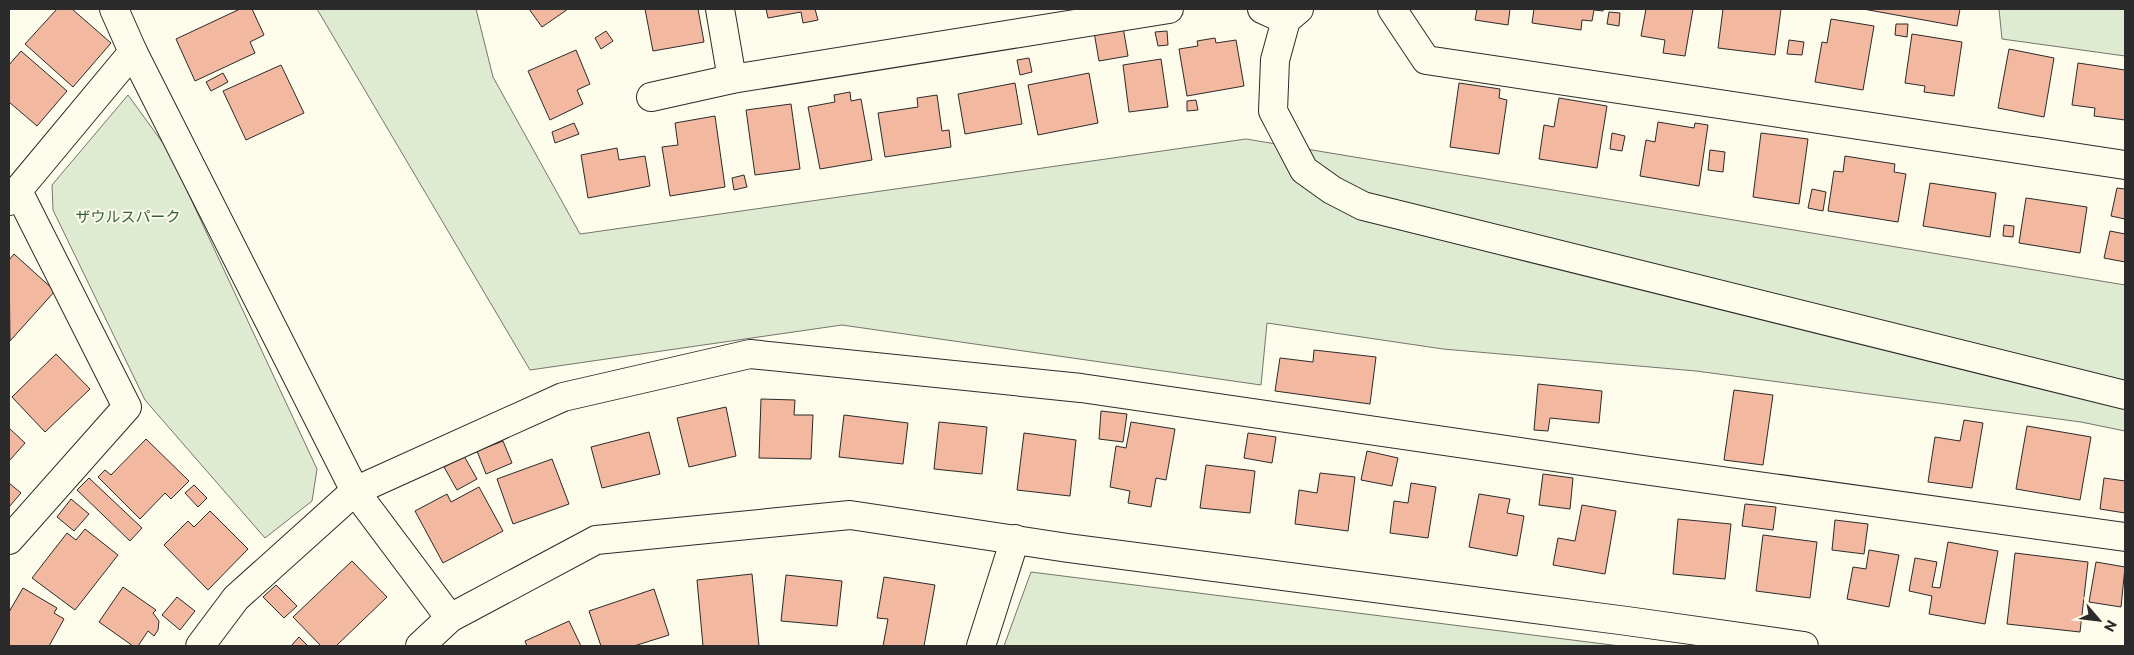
<svg xmlns="http://www.w3.org/2000/svg" width="2134" height="655" viewBox="0 0 2134 655" font-family="Commissioner,'Noto Sans JP',sans-serif">
  <style>
    .green { fill: #deebd1; stroke: #74746e }
    .building { fill: #f2b8a0; stroke: #2b2b2b }
    .lines { fill: none; stroke-linecap: round; stroke-linejoin: round }
    .minor-casing { stroke: #2b2b2b; stroke-width: 30 }
    .minor { stroke: #fdfbea; stroke-width: 28 }
    .labels { text-anchor: middle; stroke-width: 4; stroke-linejoin: round; paint-order: stroke }
    .park-label { font-size: 15px; fill: #34623c; stroke: #fdfbea }
  </style>
  <rect width="100%" height="100%" fill="#fdfbea"/>
  <g class="green">
    <path d="M317,9H476L493,77L580,234L1246,139L2125,285V431L2081,422L1696,371L1443,349L1267,323L1261,385L842,325L530,370Z"/>
    <path d="M1999,9H2125V56L2002,39Z"/>
    <path d="M128,95L168,150L317,469L312,501L265,538L145,400L53,210L52,185Z"/>
    <path d="M1031,572L1620,646H1004Z"/>
  </g>
  <g class="building">
    <path d="M57,9H72L111,43L73,87L25,44Z"/>
    <path d="M240,9H252L264,35L250,42L255,53L195,81L176,39Z"/>
    <path d="M529,9H568L542,27Z"/>
    <path d="M645,9H698L704,42L653,51Z"/>
    <path d="M766,9H815L818,20L803,23L801,12L768,18Z"/>
    <path d="M1477,9H1510L1508,25L1475,20Z"/>
    <path d="M1534,9H1604L1603,11L1594,10L1592,21L1582,20L1581,30L1532,23Z"/>
    <path d="M1646,9H1693L1685,56L1663,53L1665,40L1641,36Z"/>
    <path d="M1723,9H1781L1775,55L1718,48Z"/>
    <path d="M1863,9H1960L1957,26Z"/>
    <path d="M1609,12L1620,13L1619,26L1607,24Z"/>
    <path d="M1831,19L1874,26L1863,90L1815,82L1822,42L1827,43Z"/>
    <path d="M1896,24H1908L1907,37L1895,35Z"/>
    <path d="M1123,27L1128,56L1099,61L1094,32Z"/>
    <path d="M606,31L613,41L601,49L595,38Z"/>
    <path d="M1167,31L1168,45L1158,46L1155,32Z"/>
    <path d="M1912,34L1962,42L1954,96L1924,92L1925,86L1905,83Z"/>
    <path d="M1215,38L1216,43L1236,40L1244,86L1187,96L1179,49L1198,46L1197,41Z"/>
    <path d="M1789,40L1804,42L1802,55L1787,54Z"/>
    <path d="M2009,49L2054,58L2044,117L1998,108Z"/>
    <path d="M576,50L590,84L577,90L583,104L550,120L528,71Z"/>
    <path d="M21,51L67,91L37,126L9,102V65Z"/>
    <path d="M1029,58L1032,72L1020,75L1017,60Z"/>
    <path d="M1161,59L1168,107L1129,112L1123,65Z"/>
    <path d="M2078,63L2125,70V120L2094,116L2095,108L2072,105Z"/>
    <path d="M281,65L304,113L246,140L223,91Z"/>
    <path d="M223,73L228,82L211,91L206,82Z"/>
    <path d="M1089,73L1098,123L1038,135L1028,85Z"/>
    <path d="M1015,83L1022,124L965,134L958,94Z"/>
    <path d="M1459,83L1500,89L1499,98L1507,100L1499,154L1450,147Z"/>
    <path d="M850,92L851,101L861,99L872,160L820,169L808,107L835,102L834,95Z"/>
    <path d="M937,95L942,131L949,130L951,147L885,157L878,113L918,107L917,98Z"/>
    <path d="M1559,98L1607,106L1597,168L1539,159L1544,125L1554,127Z"/>
    <path d="M1196,100L1198,110L1187,111V101Z"/>
    <path d="M791,104L800,169L755,175L746,110Z"/>
    <path d="M715,116L725,187L670,196L662,147L678,145L675,123Z"/>
    <path d="M1658,122L1694,128L1695,123L1708,125L1699,186L1640,176L1646,140L1655,142Z"/>
    <path d="M574,123L579,134L555,143L552,132Z"/>
    <path d="M1612,133L1625,136L1622,151L1610,149Z"/>
    <path d="M1761,133L1808,139L1799,204L1753,197Z"/>
    <path d="M617,148L619,160L645,156L650,186L588,198L581,155Z"/>
    <path d="M1710,150L1725,152L1723,172L1708,170Z"/>
    <path d="M1845,156L1895,164L1894,172L1906,174L1898,222L1828,211L1834,171L1843,172Z"/>
    <path d="M744,175L747,187L734,190L732,178Z"/>
    <path d="M1930,183L1996,193L1990,237L1923,226Z"/>
    <path d="M2117,188L2125,189V219L2111,216Z"/>
    <path d="M1812,189L1826,192L1823,211L1808,208Z"/>
    <path d="M2026,198L2087,207L2080,253L2019,243Z"/>
    <path d="M2004,225L2014,226L2013,237L2003,236Z"/>
    <path d="M2110,231L2125,234V262L2104,258Z"/>
    <path d="M14,254L55,291L10,341L9,260Z"/>
    <path d="M1314,350L1376,357L1370,404L1275,391L1280,358L1313,362Z"/>
    <path d="M56,354L90,389L45,432L12,397Z"/>
    <path d="M1538,384L1602,391L1599,423L1550,418L1548,431L1534,430Z"/>
    <path d="M1734,390L1773,395L1763,465L1724,460Z"/>
    <path d="M761,399L795,400L794,415H813L811,459L759,458Z"/>
    <path d="M726,407L736,456L689,467L677,418Z"/>
    <path d="M1101,411L1127,414L1123,442L1099,439Z"/>
    <path d="M844,415L908,423L903,464L839,457Z"/>
    <path d="M1964,420L1983,423L1972,488L1928,482L1935,437L1960,441Z"/>
    <path d="M939,422L987,427L982,474L934,469Z"/>
    <path d="M1131,422L1175,429L1166,480L1156,478L1151,507L1128,503L1130,491L1110,487L1116,446L1126,448Z"/>
    <path d="M2027,426L2091,437L2080,500L2016,489Z"/>
    <path d="M9,428L25,443L9,461Z"/>
    <path d="M649,432L660,474L602,488L591,447Z"/>
    <path d="M1024,433L1076,440L1070,496L1017,490Z"/>
    <path d="M1248,433L1276,437L1272,463L1244,458Z"/>
    <path d="M146,439L189,481L171,499L165,493L140,519L98,477L105,470L111,475Z"/>
    <path d="M503,441L512,463L486,474L477,451Z"/>
    <path d="M1367,451L1398,458L1392,486L1361,480Z"/>
    <path d="M464,456L477,479L457,490L444,467Z"/>
    <path d="M552,459L569,504L513,524L497,479Z"/>
    <path d="M1206,465L1255,471L1250,513L1200,508Z"/>
    <path d="M1320,473L1355,477L1348,531L1295,524L1299,490L1317,493Z"/>
    <path d="M1543,474L1573,478L1570,509L1539,505Z"/>
    <path d="M89,478L142,528L130,541L77,490Z"/>
    <path d="M2104,478L2125,481V513L2100,509Z"/>
    <path d="M9,483L21,493L9,507Z"/>
    <path d="M1411,483L1436,487L1428,538L1390,533L1394,501L1408,503Z"/>
    <path d="M194,485L207,498L198,507L185,493Z"/>
    <path d="M479,487L503,531L443,563L415,511L447,494L451,502Z"/>
    <path d="M1479,494L1510,499L1507,513L1524,516L1517,556L1469,547Z"/>
    <path d="M71,499L89,514L74,531L57,517Z"/>
    <path d="M1745,504L1776,507L1773,530L1742,526Z"/>
    <path d="M1582,505L1616,511L1605,574L1553,565L1558,538L1575,541Z"/>
    <path d="M210,511L248,549L208,590L164,545L188,521L194,527Z"/>
    <path d="M1678,519L1731,524L1725,579L1673,574Z"/>
    <path d="M1835,520L1868,524L1864,554L1832,550Z"/>
    <path d="M85,529L118,555L75,610L32,578L67,533L76,540Z"/>
    <path d="M1763,535L1817,542L1810,598L1756,591Z"/>
    <path d="M1948,542L1998,551L1985,624L1929,614L1932,596L1909,591L1915,558L1937,562L1932,587L1940,588Z"/>
    <path d="M1869,550L1899,555L1889,607L1847,599L1853,567L1866,569Z"/>
    <path d="M2015,553L2088,562L2080,632L2007,624Z"/>
    <path d="M352,561L387,597L336,646H321L293,617Z"/>
    <path d="M2096,562L2125,567L2121,607L2089,602Z"/>
    <path d="M752,574L759,646H703L697,580Z"/>
    <path d="M786,575L842,581L837,626L781,621Z"/>
    <path d="M884,577L935,585L924,646H883L888,619L877,618Z"/>
    <path d="M276,585L297,606L284,618L263,597Z"/>
    <path d="M123,587L156,610L153,613L159,621L158,630L154,636L148,631L138,646H133L99,622Z"/>
    <path d="M23,588L57,608L54,613L64,619L49,646H9V612Z"/>
    <path d="M654,589L669,635L634,646H601L589,611Z"/>
    <path d="M177,597L195,611L180,630L162,615Z"/>
    <path d="M569,621L581,646H527L525,641Z"/>
    <path d="M299,637L308,646H291Z"/>
  </g>
  <g class="lines">
    <defs>
      <g id="minor">
        <path d="M114,9L133,52L355,491L450,618"/>
        <path d="M720,9L732,79"/>
        <path d="M1262,9L1286,20"/>
        <path d="M1299,9L1286,20L1275,60L1273,111L1304,170L1332,190L1363,206L2125,395"/>
        <path d="M1392,9L1426,60L2125,165"/>
        <path d="M651,97L732,79L1169,9"/>
        <path d="M9,201L133,52"/>
        <path d="M9,540L127,407L18,191"/>
        <path d="M200,646L236,598L355,491L563,397L750,354L1081,388L1643,470L2125,537"/>
        <path d="M420,646L450,618L596,540L850,515L1068,548L1627,621L1804,646"/>
        <path d="M981,646L1015,539"/>
      </g>
    </defs>
    <use href="#minor" class="minor-casing"/>
    <use href="#minor" class="minor"/>
  </g>
  <g class="labels">
    <g class="park-label">
      <text x="128" y="222">ザウルスパーク</text>
    </g>
  </g>
  <rect width="2134" height="655" fill="none" stroke="#2b2b2b" stroke-width="20"/>
  <g transform="translate(2099 620) rotate(118)" stroke="#fdfbea" stroke-width="4" paint-order="stroke">
  <path d="M0-4L9 19L0 12L-9 19Z" fill="#2b2b2b"/>
  <text y="-8" font-size="14" font-weight="bold" text-anchor="middle" fill="#2b2b2b">N</text>
  </g>
</svg>
